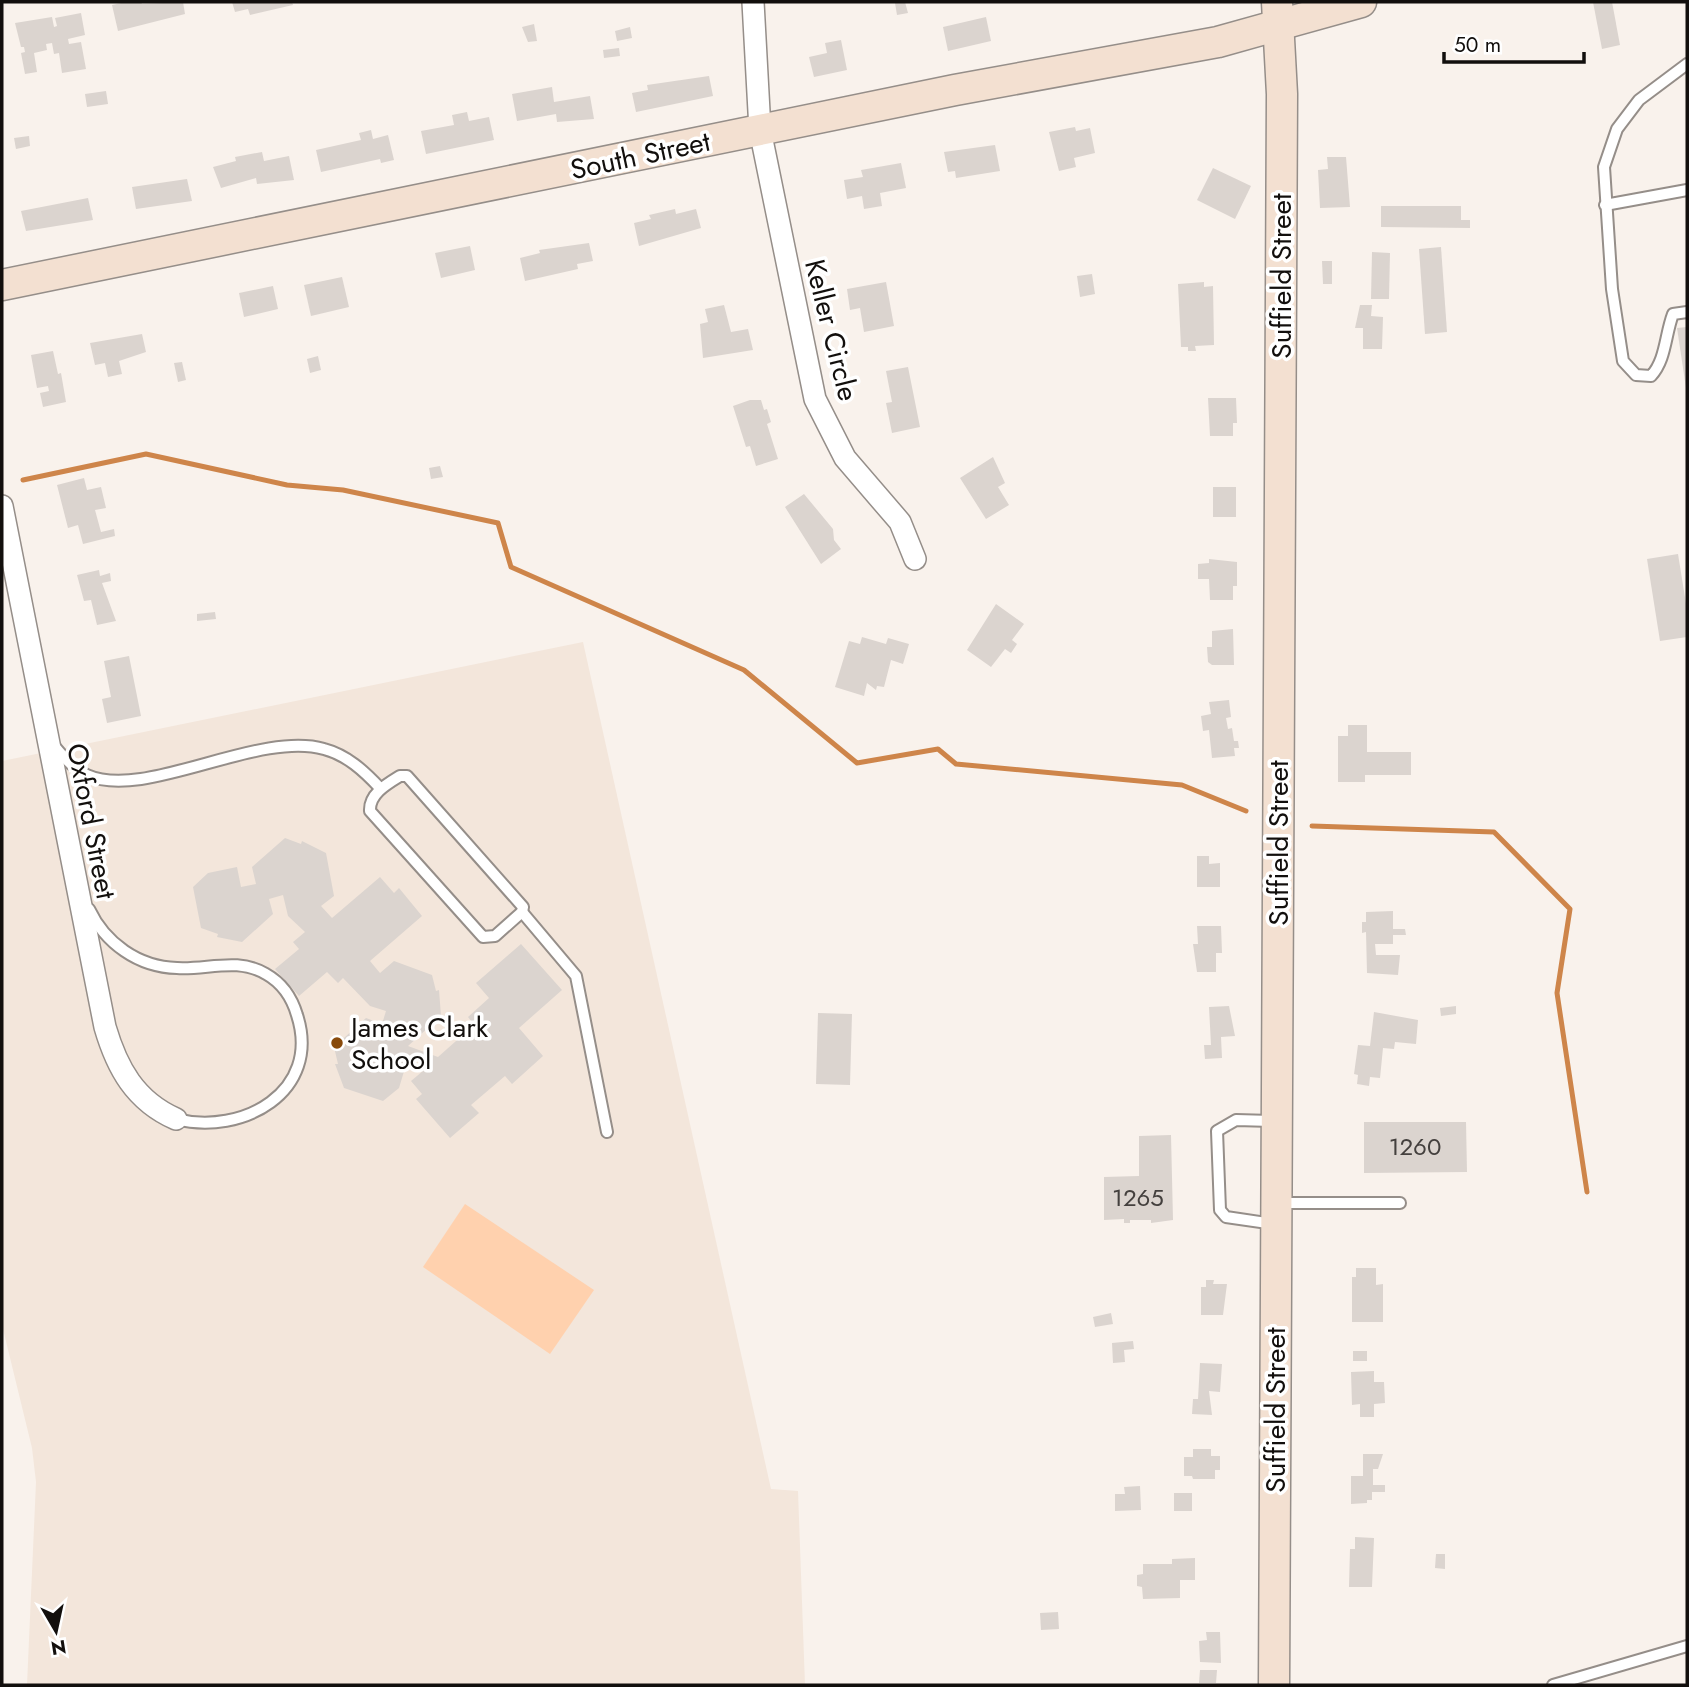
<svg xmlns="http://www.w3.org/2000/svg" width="1689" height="1687" viewBox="0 0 1689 1687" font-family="Jost,sans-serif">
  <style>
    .built { fill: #f3e6db }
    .green { fill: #ffd1ae }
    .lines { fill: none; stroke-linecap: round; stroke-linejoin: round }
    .stream { stroke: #ce854a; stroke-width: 5 }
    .building { fill: #dbd4cf }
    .lane-casing { stroke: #958e89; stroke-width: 14 }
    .street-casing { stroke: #958e89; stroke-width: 24 }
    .secondary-casing { stroke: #958e89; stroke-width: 33 }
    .lane { stroke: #fff; stroke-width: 10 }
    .street { stroke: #fff; stroke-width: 21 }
    .secondary { stroke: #f3e0d1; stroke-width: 30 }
    .poi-dot { fill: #884a0b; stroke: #fff; stroke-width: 2.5 }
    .labels { text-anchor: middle; stroke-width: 7; stroke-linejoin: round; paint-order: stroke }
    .number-label { font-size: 24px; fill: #44403e }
    .street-label { font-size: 28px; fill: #120f0d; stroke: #fff }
    .poi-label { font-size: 28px; fill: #120f0d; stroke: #fff; text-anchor: start }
  </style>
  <rect width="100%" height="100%" fill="#f9f2ec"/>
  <path class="built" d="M583,642L771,1489L798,1491L805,1685H27L36,1482L32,1448L2,1325V761Z"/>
  <path class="green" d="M465,1204L594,1290L550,1354L423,1267Z"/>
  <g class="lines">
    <g class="stream">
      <path d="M23,480L146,454L287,485L343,490L498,523L511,567L744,670L857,763L938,749L956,764L1182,785L1246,811"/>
      <path d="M1312,826L1494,832L1570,909L1557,993L1587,1192"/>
    </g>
  </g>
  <g class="building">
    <path d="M126,2H141L142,4L183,2L185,14L118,31L112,5Z"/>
    <path d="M232,2H292L293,5L250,15L248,9L235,12Z"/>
    <path d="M905,2L908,13L897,15L895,3Z"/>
    <path d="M1593,2H1612L1620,45L1602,49Z"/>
    <path d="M81,13L85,35L68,39L69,44L81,42L86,69L62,73L59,53L54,54L52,43L46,44L47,50L34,53L37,72L25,74L21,53L25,52L24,47H21L15,23L52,17L54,27L57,26L55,18Z"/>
    <path d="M986,17L991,41L948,51L943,27Z"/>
    <path d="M534,24L537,41L528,42L522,27Z"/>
    <path d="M630,27L632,38L617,41L615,31Z"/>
    <path d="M841,40L847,70L814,77L809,57L827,53L825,43Z"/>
    <path d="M619,48L620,56L604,58L603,50Z"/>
    <path d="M709,76L713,96L636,112L632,93L648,90L647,85Z"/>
    <path d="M552,87L554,102L590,96L594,119L557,122L556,114L517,121L512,94Z"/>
    <path d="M106,91L108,104L87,107L85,94Z"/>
    <path d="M467,112L469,121L489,117L494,140L426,154L421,131L454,125L452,115Z"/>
    <path d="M1075,127L1076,131L1090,128L1095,153L1074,158L1076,167L1059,171L1049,132Z"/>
    <path d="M371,130L373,139L388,135L394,160L381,163L380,159L321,172L316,150L361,140L359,133Z"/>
    <path d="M29,136L30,146L16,149L14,138Z"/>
    <path d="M995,145L1000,171L956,178L955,171L948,172L944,152Z"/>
    <path d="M262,152L264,161L289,156L294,180L257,184L256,178L221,188L213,167L236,161L235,157Z"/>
    <path d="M1327,157H1346L1350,207L1320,208L1318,170L1328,169Z"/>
    <path d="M901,163L906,188L880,193L882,206L864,209L862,196L847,199L844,180L863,177L861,170Z"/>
    <path d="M1213,168L1251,186L1235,219L1197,200Z"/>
    <path d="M187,179L192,201L136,209L132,187Z"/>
    <path d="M88,198L93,220L26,231L21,211Z"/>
    <path d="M1381,206H1461V220H1470V228L1381,227Z"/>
    <path d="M675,209L676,214L696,209L701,228L639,246L634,223L651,219L649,215Z"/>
    <path d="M589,243L593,261L577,264L578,269L525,281L520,258L540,253L539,250Z"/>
    <path d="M470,246L475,270L441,278L435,253Z"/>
    <path d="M1441,247L1447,332L1425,334L1419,249Z"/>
    <path d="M1372,252L1390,253L1389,299H1371Z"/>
    <path d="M1322,261H1332V284H1323Z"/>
    <path d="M1092,274L1095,294L1080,297L1077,276Z"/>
    <path d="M342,277L349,307L311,316L304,285Z"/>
    <path d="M886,282L894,326L864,332L860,308L850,310L847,289Z"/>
    <path d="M1204,282V287L1213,286L1214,345L1195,346L1196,351H1188V347H1181L1178,284Z"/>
    <path d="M273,286L278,309L244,317L239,293Z"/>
    <path d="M724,305L731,332L748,329L753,350L703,358L700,324L708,322L705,309Z"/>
    <path d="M1360,305H1372L1371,316L1383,317L1382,349H1363V328H1355Z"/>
    <path d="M1687,327V388H1686L1677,328Z"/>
    <path d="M142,334L146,352L119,361L122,374L108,377L105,363L95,365L90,343Z"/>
    <path d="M53,351L58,374L61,373L66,402L43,407L40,393L49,391L48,386L37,388L31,355Z"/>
    <path d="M318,356L321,370L310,373L307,359Z"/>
    <path d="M182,362L186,380L178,382L174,363Z"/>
    <path d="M908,367L920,427L892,433L886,403L892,402L886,371Z"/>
    <path d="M1208,398H1236L1237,423H1233V436H1210Z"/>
    <path d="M750,400H761L764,410L767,409L771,422L767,424L778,459L756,466L750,446L746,447L733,406Z"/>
    <path d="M993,457L1005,483L998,487L1009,505L986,519L960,478Z"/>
    <path d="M440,466L443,477L431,479L429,468Z"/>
    <path d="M84,478L87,490L101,487L106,508L95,510L101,532L114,529L115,536L83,544L78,525L68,528L57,485Z"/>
    <rect x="1213" y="487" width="23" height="30"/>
    <path d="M804,494L833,529L834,540L841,549L821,564L785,507Z"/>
    <path d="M1678,554L1687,610V637L1660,641L1647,559Z"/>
    <path d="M1209,559L1237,562V586H1233V600H1210L1209,579H1198V564L1209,563Z"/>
    <path d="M99,570L100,576L110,573L111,581L102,583L116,621L97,625L91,600L84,601L77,575Z"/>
    <path d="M996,604L1024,624L1012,640L1017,644L1011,653L1005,649L991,667L967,650Z"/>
    <path d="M215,612L216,619L197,621V614Z"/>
    <path d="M1233,629L1234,665H1212L1208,662L1207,647H1212V631Z"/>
    <path d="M862,637L886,644L888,638L909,644L903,664L891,660L884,687L877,686L876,690L867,683L864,696L835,687L849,641L860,644Z"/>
    <path d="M129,656L141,716L107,723L102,699L111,697L104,661Z"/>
    <path d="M1229,700L1231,717L1226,718L1228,729L1232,728L1234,741H1238L1239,748H1234L1235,756L1212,758L1209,730L1203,731L1201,716L1211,714L1209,702Z"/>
    <path d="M1348,725H1367V752H1411V775H1365V782H1338V736H1348Z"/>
    <path d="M285,838L301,844L302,841L326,853L334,896L321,906L332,918L380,877L394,893L399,888L422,916L370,961L380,973L394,961L432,975L436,991L439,990L441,1016L408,1046L438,1057L474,1025L468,1017L489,998L476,983L521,944L562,990L519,1028L543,1056L512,1084L505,1076L471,1105L479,1113L450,1138L416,1099L422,1094L411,1081L430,1065L408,1058L399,1088L383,1101L344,1088L335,1064H338L334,1047L366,1018L382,1024L386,1011L370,1006L343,978L338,983L327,972L299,996L275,969L299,949L293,942L305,932L288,916L283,895L269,899L273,914L242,942L217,937L218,934L201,928L193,887L208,873L237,867L241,887L256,884L252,867Z"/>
    <path d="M1197,856H1209V864L1220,863V887H1197Z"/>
    <path d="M1393,911V929H1405L1406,935H1393V944H1375L1376,955H1400L1398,975L1367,973L1366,932L1362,933V922H1366V912Z"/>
    <path d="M1197,926H1221L1222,953H1216V972H1197L1193,944H1198Z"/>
    <path d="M1229,1006L1235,1036L1221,1037L1222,1058L1205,1059L1204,1045H1211L1209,1007Z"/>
    <path d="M1456,1006V1014L1441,1016L1440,1008Z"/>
    <path d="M1374,1012L1418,1020L1416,1044L1395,1042L1394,1049L1383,1048L1380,1078L1370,1077L1369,1086L1357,1084L1358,1075L1354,1074L1358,1045L1370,1046Z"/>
    <path d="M818,1013L852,1014L850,1085L816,1084Z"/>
    <path d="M1364,1122H1466L1467,1172L1364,1173Z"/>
    <path d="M1171,1135L1173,1220L1151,1223V1220H1130V1223H1124V1219L1104,1220V1177L1139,1176V1136Z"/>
    <path d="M1356,1268H1376V1285L1383,1284V1322H1352V1277H1356Z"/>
    <path d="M1206,1280H1214L1213,1284H1227L1223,1315H1201V1287H1206Z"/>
    <path d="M1111,1313L1113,1324L1095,1327L1093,1317Z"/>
    <path d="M1133,1341L1134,1349L1124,1350L1125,1362L1113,1363L1112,1343Z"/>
    <rect x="1353" y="1351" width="14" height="10"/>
    <path d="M1200,1363L1222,1364L1220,1392L1209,1391L1212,1415L1192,1414L1193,1399H1198Z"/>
    <path d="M1374,1371V1382H1384L1385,1403L1374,1404V1417H1360V1404L1352,1405L1351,1372Z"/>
    <path d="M1193,1449H1211V1456H1220V1470H1215V1479H1193L1192,1476H1184V1457H1193Z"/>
    <path d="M1363,1454H1383L1378,1469H1373V1485H1385V1492H1372V1500H1367V1503L1351,1504V1476H1363Z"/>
    <path d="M1140,1486L1141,1510L1115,1511V1494H1125L1124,1487Z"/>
    <rect x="1174" y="1493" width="18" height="18"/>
    <path d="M1355,1537L1374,1538L1372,1587H1349L1350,1549H1355Z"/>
    <path d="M1436,1554H1445V1569L1435,1568Z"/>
    <path d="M1195,1558V1580H1180V1598L1143,1599L1142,1587L1137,1586V1575L1143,1574V1564H1172V1559Z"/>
    <path d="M1058,1612L1059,1629L1041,1630L1040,1613Z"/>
    <path d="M1206,1632H1220L1221,1663L1200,1662L1199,1641L1207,1640Z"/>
    <path d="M1200,1670H1217L1216,1683H1199Z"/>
  </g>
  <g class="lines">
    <defs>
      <g id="lane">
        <path d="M1687,64L1639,100L1617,129L1604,167L1612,289L1623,361L1636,375L1651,376C1666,360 1665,335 1673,314L1687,312"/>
        <path d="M1605,205L1687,190"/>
        <path d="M55,747C64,758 74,769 87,775C145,801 258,730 324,749C347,755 364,771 380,788"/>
        <path d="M400,776H407L523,907L522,912L495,936L483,937L370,811C369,794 387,784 400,776Z"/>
        <path d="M89,909C105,943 138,967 177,968C207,970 238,957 266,974C282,983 292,998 297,1015C322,1092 242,1136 176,1119"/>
        <path d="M522,912L576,976L607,1132"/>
        <path d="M1274,1121L1236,1120L1217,1131L1220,1210L1226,1217L1274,1224"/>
        <path d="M1280,1203H1400"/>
        <path d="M1553,1685L1687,1646"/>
      </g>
      <g id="street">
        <path d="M753,2L760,130L815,399L845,458L900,522L915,559"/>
        <path d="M2,506L105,1027C117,1068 135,1101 176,1119"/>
      </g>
      <g id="secondary">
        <path d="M2,285L955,90L1218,42L1361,2"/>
        <path d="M1274,1685L1282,94L1277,2"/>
      </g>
    </defs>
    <use href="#lane" class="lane-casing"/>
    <use href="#street" class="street-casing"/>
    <use href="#secondary" class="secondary-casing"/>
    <use href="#lane" class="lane"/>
    <use href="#street" class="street"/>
    <use href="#secondary" class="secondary"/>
  </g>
  <circle class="poi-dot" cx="337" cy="1043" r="7"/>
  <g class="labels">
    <g class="number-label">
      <text x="1415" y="1155">1260</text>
      <text x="1138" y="1206">1265</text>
    </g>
    <g class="street-label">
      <text transform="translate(640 155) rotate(-12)" y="10">South Street</text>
      <text transform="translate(1281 276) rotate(-90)" y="10">Suffield Street</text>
      <text transform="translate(832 330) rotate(76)" y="10">Keller Circle</text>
      <text transform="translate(92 821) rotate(79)" y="10">Oxford Street</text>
      <text transform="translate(1278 843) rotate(-90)" y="10">Suffield Street</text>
      <text transform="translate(1275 1410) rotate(-90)" y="10">Suffield Street</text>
    </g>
    <g class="poi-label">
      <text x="351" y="1037">James Clark<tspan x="351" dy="32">School</tspan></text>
    </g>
  </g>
  <rect width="1689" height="1687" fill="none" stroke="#120f0d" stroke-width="7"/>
  <g transform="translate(56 1631) rotate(171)" stroke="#ffffff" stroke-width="5" paint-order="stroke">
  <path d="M0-5L12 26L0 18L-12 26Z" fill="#120f0d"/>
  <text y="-10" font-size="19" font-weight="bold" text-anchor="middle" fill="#120f0d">N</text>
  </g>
  <path d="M1444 52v10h140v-10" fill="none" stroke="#120f0d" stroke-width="3.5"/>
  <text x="1454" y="52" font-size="21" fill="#120f0d" stroke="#ffffff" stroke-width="5" paint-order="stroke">50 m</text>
</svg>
